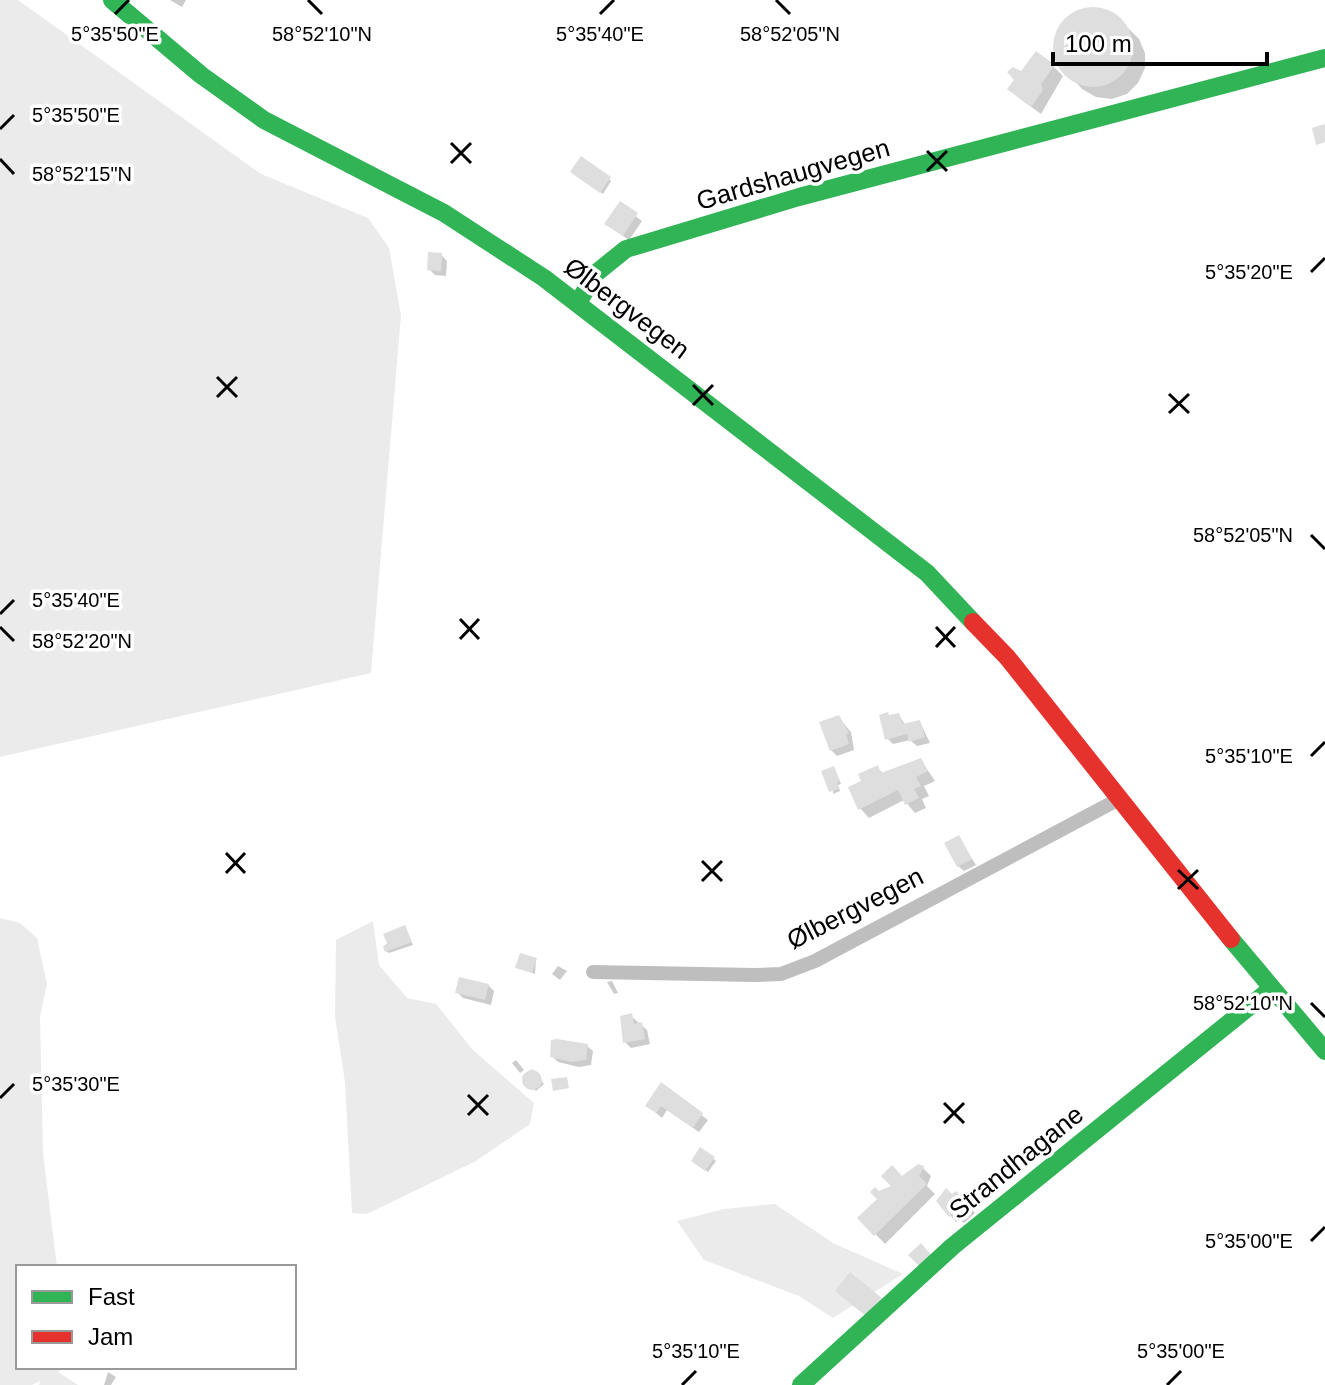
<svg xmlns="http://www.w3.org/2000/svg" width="1325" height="1385" viewBox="0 0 1325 1385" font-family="Arial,sans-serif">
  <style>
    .green { fill: #ebebeb }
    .shadow { fill: #0003 }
    .building { fill: #dedede }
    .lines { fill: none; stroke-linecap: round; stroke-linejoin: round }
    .street { stroke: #bebebe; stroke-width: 14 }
    .fast { stroke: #30b455; stroke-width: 18 }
    .jam { stroke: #e5322d; stroke-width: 18 }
    .ticks { fill: none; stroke: #000; stroke-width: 3 }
    .labels { text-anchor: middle; stroke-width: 7; stroke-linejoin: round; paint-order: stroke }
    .street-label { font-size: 26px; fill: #000; stroke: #fff }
    .ticks-label { font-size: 20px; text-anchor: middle; fill: #000; stroke: #fff; stroke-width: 7; stroke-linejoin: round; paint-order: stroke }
  </style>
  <rect width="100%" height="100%" fill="#fff"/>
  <g class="green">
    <path d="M0,0H18L261,174L368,218L389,248L401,315L371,673L0,757Z"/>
    <path d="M0,918L20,923L37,938L47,984L40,1017L43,1153L57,1267H18V1367H65L58,1372L78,1385H39L40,1381L32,1385H0Z"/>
    <path d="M373,921L379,965L407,998L436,1004L473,1050L534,1103L530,1124L476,1161L367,1214L352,1213L345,1082L335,1017L336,940Z"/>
    <path d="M775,1204L833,1243L903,1274L833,1318L799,1296L704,1260L677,1221L724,1209Z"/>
  </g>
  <g class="shadow">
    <path d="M170,0H186L182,7Z"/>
    <path d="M1086,9H1101L1115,15L1139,39L1145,53V68L1138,83L1127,94L1112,99L1096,97L1082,89L1059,64L1056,37L1073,14Z"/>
    <path d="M1054,67L1063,76L1041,114L1019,98L1022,73Z"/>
    <path d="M574,174L609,179L611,181L603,194Z"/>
    <path d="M620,204L642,221L629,240L613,229Z"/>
    <path d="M441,255L447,261L446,276L435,275L429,269Z"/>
    <path d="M899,715L906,726L920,722L930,743L917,746L910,740L893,744L887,738Z"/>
    <path d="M839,718L851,732L854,750L837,756L831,750Z"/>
    <path d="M921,760L935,781L924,786L929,796L922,799L926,808L915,813L904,800L869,818L860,808L864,782L877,768L884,774Z"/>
    <path d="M834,768L841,784L838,785L840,791L833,794Z"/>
    <path d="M958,837L976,865L964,871L958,866Z"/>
    <path d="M405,927L413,945L389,953L386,951Z"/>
    <path d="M536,960L535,974L518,968Z"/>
    <path d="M558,966L567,971L560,980L552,974Z"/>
    <path d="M612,981L618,993L614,994L607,982Z"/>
    <path d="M488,985L494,991L491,1005L463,998L458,993Z"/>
    <path d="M631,1016L647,1030L650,1044L631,1048L625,1042Z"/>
    <path d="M587,1046L593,1051L591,1065L579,1067L558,1062L552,1056Z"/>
    <path d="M516,1060L524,1070L520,1073L512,1063Z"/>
    <path d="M532,1069L544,1084L536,1091L522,1077Z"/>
    <path d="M662,1085L708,1120L699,1132L667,1110L662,1118L648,1106Z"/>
    <path d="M714,1159L716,1161L708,1172L696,1163Z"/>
    <path d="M922,1167L931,1176L927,1186L935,1194L885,1244L860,1218L880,1199L879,1194Z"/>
    <path d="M956,1193L975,1213L964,1223L959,1219L956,1222L938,1201Z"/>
    <path d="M108,1372L116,1377L111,1385H104Z"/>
  </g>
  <g class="building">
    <circle cx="1093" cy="47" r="40"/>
    <path d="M1036,51L1055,65L1041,84L1043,90L1031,107L1007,89L1014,80L1007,72L1013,67L1021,71Z"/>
    <path d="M1325,124V142L1316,145L1312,128Z"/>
    <path d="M581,156L611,177L600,193L570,172Z"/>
    <path d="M620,201L638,213L623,236L604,224Z"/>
    <path d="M428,252L442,253L441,271L427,270Z"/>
    <path d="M888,712L889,715L899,713L903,724L920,720L925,737L909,742L907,734L885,740L879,715Z"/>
    <path d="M839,715L849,733L846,734L849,744L830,751L819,722Z"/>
    <path d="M921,758L928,771L916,777L921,786L914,789L919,798L905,805L898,790L858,810L848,787L861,781L858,774L878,765L881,773Z"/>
    <path d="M834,766L840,781L837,783L839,789L829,792L821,771Z"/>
    <path d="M959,835L972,859L957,867L944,843Z"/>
    <path d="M405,925L412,942L385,952L383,947L387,943L383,934Z"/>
    <path d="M520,953L537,958L532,973L515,968Z"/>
    <path d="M459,977L489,984L485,1000L455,993Z"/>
    <path d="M632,1013L634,1024L642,1022L645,1039L623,1043L620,1016Z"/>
    <path d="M557,1039L588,1044L586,1060L572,1062L550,1057L551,1040Z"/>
    <circle cx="532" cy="1080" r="10"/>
    <path d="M567,1077L569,1088L553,1091L551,1079Z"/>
    <path d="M661,1082L703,1113L693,1128L661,1106L656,1113L645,1106Z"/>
    <path d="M700,1147L715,1157L705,1171L691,1161Z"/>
    <path d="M918,1164L924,1166L919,1176L927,1184L874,1236L857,1218L877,1199L870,1192L875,1187L879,1191L891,1186L881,1176L892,1165L902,1176Z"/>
    <path d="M946,1188L952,1194L956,1191L971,1206L957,1219L952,1214L949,1217L936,1201Z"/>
    <path d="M921,1243L932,1256L920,1267L908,1255Z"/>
    <path d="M850,1272L882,1298L867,1317L835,1291Z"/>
  </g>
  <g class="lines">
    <path class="street" d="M593,972L755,975L781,974L815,961L1119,799"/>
    <g class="fast">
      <path d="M112,0L201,75L264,120L444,213L544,278L927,573L973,622"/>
      <path d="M578,303L595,274L626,249L799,197L1325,58"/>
      <path d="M1231,939L1325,1051"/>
      <path d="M801,1385L953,1246L1271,989"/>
    </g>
    <path class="jam" d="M973,622L1007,657L1231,939"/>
  </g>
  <path class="ticks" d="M308,0L322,14M776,0L790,14M115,14L129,0M600,14L614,0M0,129L14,115M451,143L471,163M927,151L947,171M0,159L14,174M451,163L471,143M927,171L947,151M1311,272L1325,258M217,377L237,397M693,385L713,405M1169,394L1189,413M217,397L237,377M693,405L713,385M1169,413L1189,394M1311,535L1325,549M0,614L14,600M460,619L479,639M0,627L14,641M936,627L955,647M460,639L479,619M936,647L955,627M1311,756L1325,742M226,853L245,873M702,861L722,881M1178,870L1198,889M226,873L245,853M702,881L722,861M1178,889L1198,870M1311,1003L1325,1017M468,1095L488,1115M0,1098L14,1084M944,1103L964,1123M468,1115L488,1095M944,1123L964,1103M1311,1241L1325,1227M682,1385L696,1371M1167,1385L1181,1371"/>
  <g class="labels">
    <g class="street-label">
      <text transform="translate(793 174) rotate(-16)" y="9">Gardshaugvegen</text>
      <text transform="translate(627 308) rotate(37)" y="9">Ølbergvegen</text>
      <text transform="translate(855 908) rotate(-27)" y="9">Ølbergvegen</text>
      <text transform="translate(1016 1162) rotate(-39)" y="9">Strandhagane</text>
    </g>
  </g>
  <g class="ticks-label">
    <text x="115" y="41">5°35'50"E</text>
    <text x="322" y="41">58°52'10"N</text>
    <text x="600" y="41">5°35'40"E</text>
    <text x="790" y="41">58°52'05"N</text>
    <text x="76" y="122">5°35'50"E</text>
    <text x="82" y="181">58°52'15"N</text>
    <text x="1249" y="279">5°35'20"E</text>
    <text x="1243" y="542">58°52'05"N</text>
    <text x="76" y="607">5°35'40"E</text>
    <text x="82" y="648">58°52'20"N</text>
    <text x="1249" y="763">5°35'10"E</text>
    <text x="1243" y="1010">58°52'10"N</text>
    <text x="76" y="1091">5°35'30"E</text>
    <text x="1249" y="1248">5°35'00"E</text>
    <text x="696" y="1358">5°35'10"E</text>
    <text x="1181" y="1358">5°35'00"E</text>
  </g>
  <rect x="16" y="1265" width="280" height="104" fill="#ffffff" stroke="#999999" stroke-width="2"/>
  <rect x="32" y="1291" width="40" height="12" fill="#30b455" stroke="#999999" stroke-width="2"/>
  <text x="88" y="1305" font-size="24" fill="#000000">Fast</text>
  <rect x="32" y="1331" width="40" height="12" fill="#e5322d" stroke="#999999" stroke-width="2"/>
  <text x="88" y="1345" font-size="24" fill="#000000">Jam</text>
  <path d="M1053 52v12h214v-12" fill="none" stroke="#000000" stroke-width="4"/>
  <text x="1065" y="52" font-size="24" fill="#000000" stroke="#ffffff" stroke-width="6" paint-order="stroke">100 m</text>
</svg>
